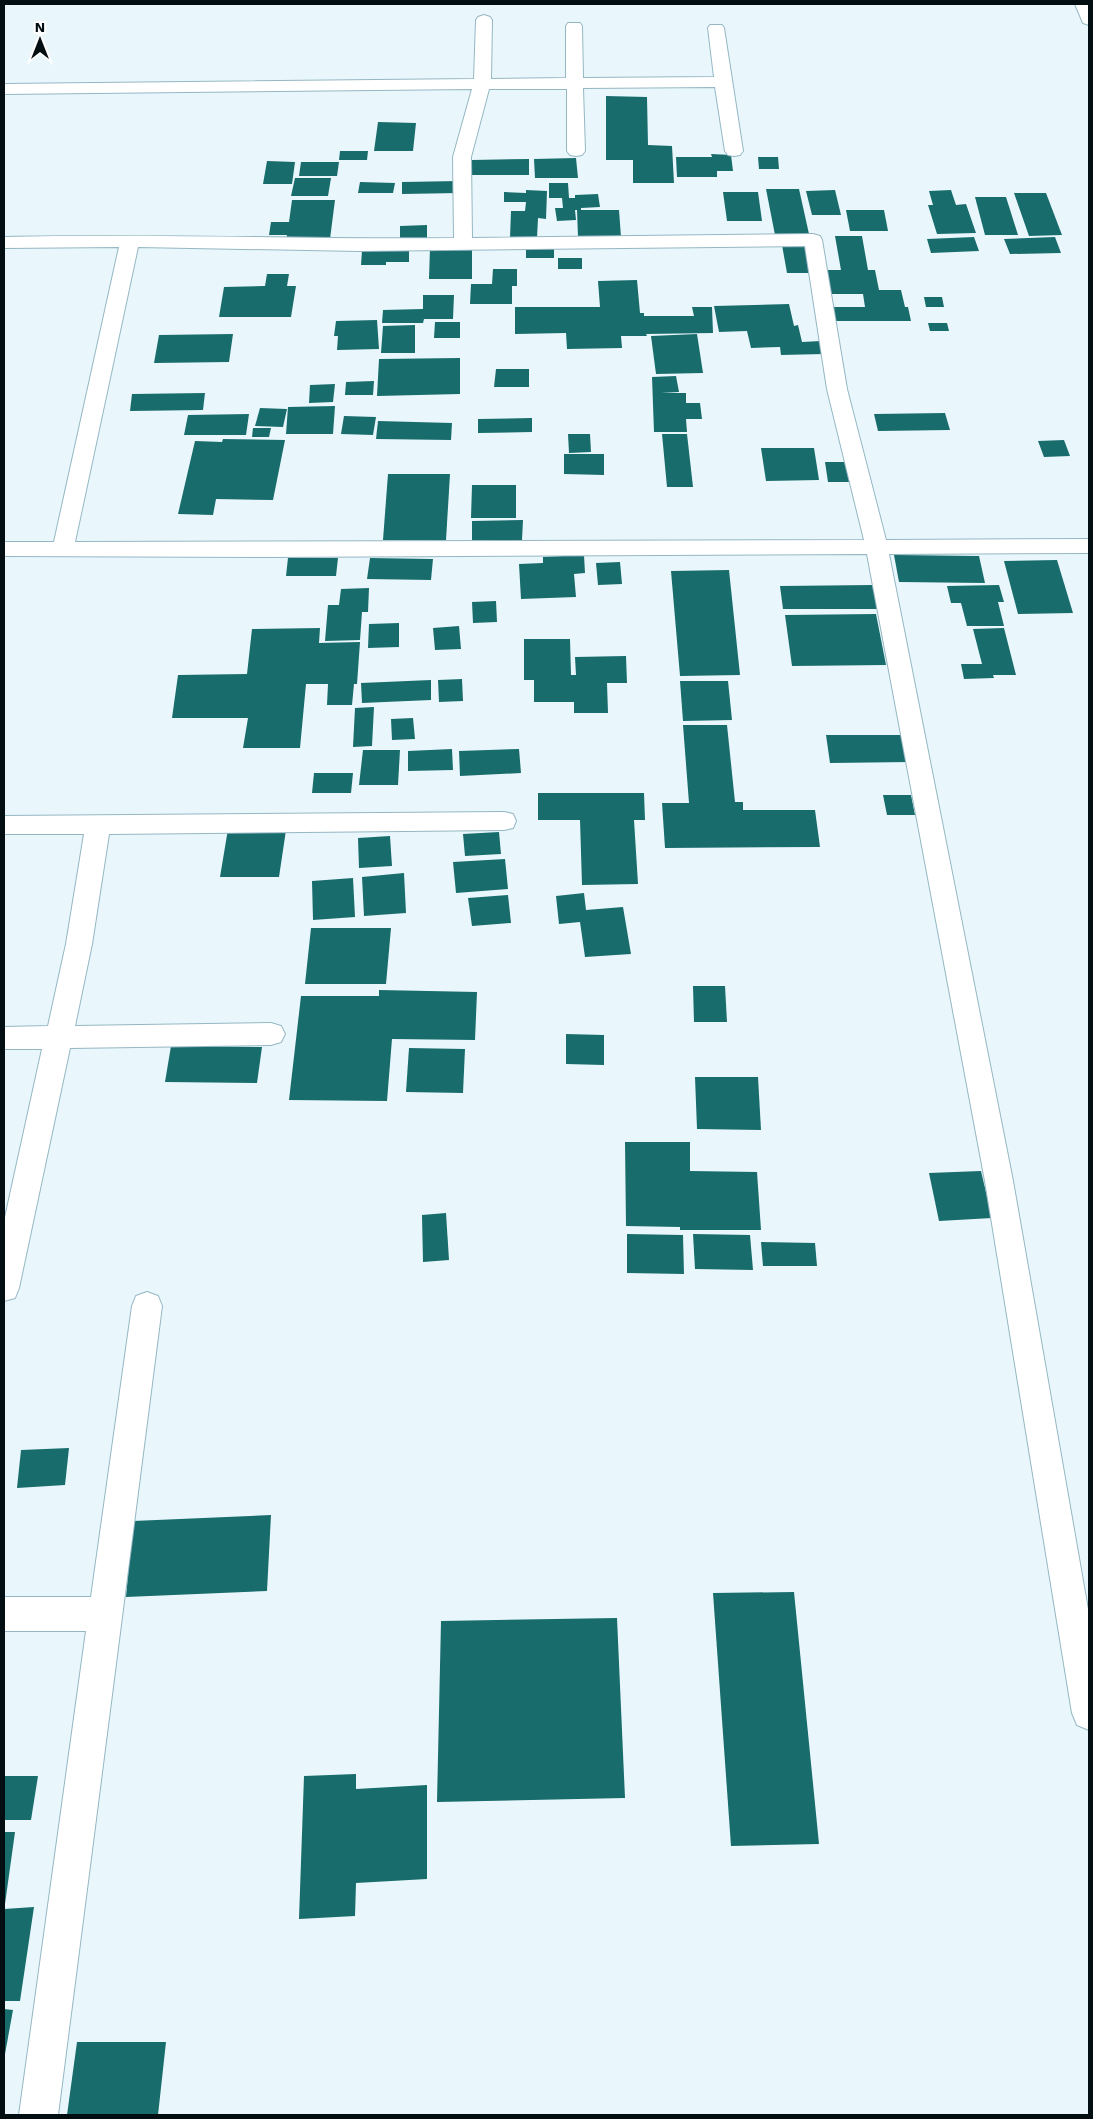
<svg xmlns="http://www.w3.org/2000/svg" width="1093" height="2119" viewBox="0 0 1093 2119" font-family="'Work Sans',sans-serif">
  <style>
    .building { fill: #186c6c }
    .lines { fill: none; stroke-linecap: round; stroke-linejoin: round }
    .street-casing { stroke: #95b7c3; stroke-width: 2 }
    .street { fill: #fff; fill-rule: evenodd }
  </style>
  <rect width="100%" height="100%" fill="#e9f7fc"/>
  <g class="building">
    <path d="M606,96L647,97L648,145L672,146L674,183H633V160H606Z"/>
    <path d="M378,122L416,123L413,151H374Z"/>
    <path d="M340,151H368L367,160H339Z"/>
    <path d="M711,154L731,155L733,171H717V177H677L676,157H712Z"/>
    <path d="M758,157H778L779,169H759Z"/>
    <path d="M576,158L578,178H535L534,159Z"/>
    <path d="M529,159V175H471L472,160Z"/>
    <path d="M267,161L295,162L292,184H263Z"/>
    <path d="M301,162H339L337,176H299Z"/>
    <path d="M295,178H331L328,196H291Z"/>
    <path d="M460,181L459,193L402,194V182Z"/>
    <path d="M360,182L395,183L393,193H358Z"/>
    <path d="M549,183H568L569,198H575V195L598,194L600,207L581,208V210H619L621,237H578L577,210H575L576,220L557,221L555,208H563L562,198H549Z"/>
    <path d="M766,189H799L809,234L775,235Z"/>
    <path d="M526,190L547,191L546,219L538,218L537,238H510L511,211H525L526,202H504V192L526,193Z"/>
    <path d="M835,190L841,215H812L806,191Z"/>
    <path d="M951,190L956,205L966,204L976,233L937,234L928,205H933L929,191Z"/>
    <path d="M723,192H758L762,221H727Z"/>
    <path d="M1014,193H1046L1062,235L1029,236Z"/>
    <path d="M975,197H1006L1018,235H985Z"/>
    <path d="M292,200H335L330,239H286L287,235H269L271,222H289Z"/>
    <path d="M846,210H884L888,231H850Z"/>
    <path d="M427,225V239L400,240V226Z"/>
    <path d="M835,236H862L868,270H875L879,290H901L905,307H908L911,321H834L832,307H865L863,294H828L824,270H841Z"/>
    <path d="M974,237L979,251L931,253L927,239Z"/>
    <path d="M1055,237L1061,253L1010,254L1004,239Z"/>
    <path d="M782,245H807L811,273H787Z"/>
    <rect x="526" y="246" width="28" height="12"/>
    <path d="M472,247V279H429L430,248Z"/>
    <path d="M409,248V262H386V265H361L362,251Z"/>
    <rect x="558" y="258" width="24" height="11"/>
    <path d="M493,269H517V286H512V304H470L471,284H492Z"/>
    <path d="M267,274H289L287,286H296L291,317H219L224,287L265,286Z"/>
    <path d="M637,280L640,313H644V316H694L692,307H712L713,333L646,334L647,336H621L622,348L567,349L566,333L515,334V307H600L598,281Z"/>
    <path d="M423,295H454L453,319H424L423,323H382L383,310L423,309Z"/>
    <path d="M924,297H942L944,307H926Z"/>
    <path d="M789,304L794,326L798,325L802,342L821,341L824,354L781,355L780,347L751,348L747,331L719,332L714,306Z"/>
    <path d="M377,320L379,349L337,350L338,336H334L336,321Z"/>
    <path d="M435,322H460V338H434Z"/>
    <path d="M928,323H947L949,331H930Z"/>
    <path d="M415,325V353H381L383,326Z"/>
    <path d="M233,334L229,362L154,363L159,335Z"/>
    <path d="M697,334L703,373L656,374L651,336Z"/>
    <path d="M460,358V394L377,396L379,359Z"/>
    <path d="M496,369H529V387H494Z"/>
    <path d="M676,376L679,392L661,393H686V403H700L702,419H686L687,432H654L652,377Z"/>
    <path d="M374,381L373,395H345L346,382Z"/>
    <path d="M335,384L333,402L309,403L310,385Z"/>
    <path d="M205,393L203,410L130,411L132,394Z"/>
    <path d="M335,406L333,434H286L288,407Z"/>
    <path d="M260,408L287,409L283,427L255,426Z"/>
    <path d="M945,413L950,430L878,431L874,414Z"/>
    <path d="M249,414L246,435H184L188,415Z"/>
    <path d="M344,416L376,417L373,435L341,434Z"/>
    <path d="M532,418V432L478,433V419Z"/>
    <path d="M378,421L452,423L451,440L376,439Z"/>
    <path d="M253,428H271L269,437H252Z"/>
    <path d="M568,434H590L591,452L569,453Z"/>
    <path d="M662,434H687L693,487H667Z"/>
    <path d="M223,439L285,440L273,500L216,499L213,515L178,514L195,441L222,442Z"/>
    <path d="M1064,440L1070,456L1044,457L1038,441Z"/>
    <path d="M761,448H814L819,480L766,481Z"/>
    <path d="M564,454H604V475L564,474Z"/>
    <path d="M825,462H854L858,482H828Z"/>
    <path d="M388,474H450L446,540H383Z"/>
    <path d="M472,485H516V518H471Z"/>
    <path d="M523,520L522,540H472V521Z"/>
    <path d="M584,555L585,573L574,574L576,597L521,599L519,564L543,563V557Z"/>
    <path d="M894,555L979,556L985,583L899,582Z"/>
    <path d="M288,558H338L336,576H286Z"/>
    <path d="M370,558L433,559L431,580L367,579Z"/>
    <path d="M1057,560L1073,613L1018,614L1004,561Z"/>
    <path d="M620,562L622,584L598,585L596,563Z"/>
    <path d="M729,570L740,675L680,676L671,571Z"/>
    <path d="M873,585L877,609H783L780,586Z"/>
    <path d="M999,585L1004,602H998L1004,626H967L961,603H951L947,586Z"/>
    <path d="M369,588L368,612H362L360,640L325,641L328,605H339L341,589Z"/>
    <path d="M496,601L497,622L473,623L472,602Z"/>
    <path d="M876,614L886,665L792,666L785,615Z"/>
    <path d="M399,623V647L368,648L369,624Z"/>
    <path d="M459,626L461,649L435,650L433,628Z"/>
    <path d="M320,628L319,643L360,642L357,684H354L352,705H327L328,684H306L300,748H243L248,718H172L178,675L247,674L252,629Z"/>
    <path d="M1004,628L1016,675H993L994,678L964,679L961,664H982L973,629Z"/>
    <path d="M524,639H570L571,675H576L575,657L626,656L627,683H607L608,713H574V702H534V680H524Z"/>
    <path d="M462,679L463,701L439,702L438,680Z"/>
    <path d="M431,680V700L362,703L361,683Z"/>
    <path d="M680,681H728L732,720L683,721Z"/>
    <path d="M374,707L372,746L353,747L355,708Z"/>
    <path d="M413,718L415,739L392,740L391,719Z"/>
    <path d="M683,725H727L735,802H743V810H815L820,847L665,848L662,803H689Z"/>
    <path d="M826,735H905L910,762L830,763Z"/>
    <path d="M452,749L453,770L408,771V751Z"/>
    <path d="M519,749L521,773L460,776L459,751Z"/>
    <path d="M363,750H400L398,785H359Z"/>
    <path d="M314,773H353L351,793H312Z"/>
    <path d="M538,793H644L645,820H634L638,884L582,885L580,820H538Z"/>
    <path d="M883,795H911L915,815H887Z"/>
    <path d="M228,829L286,830L279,877H220Z"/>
    <path d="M499,832L501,854L465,856L463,834Z"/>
    <path d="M390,836L392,866L359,868L358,838Z"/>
    <path d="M505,859L508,889L456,893L453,862Z"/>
    <path d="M404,873L406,913L364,916L362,877Z"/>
    <path d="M353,878L355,917L313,920L312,881Z"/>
    <path d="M584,893L586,910L623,907L631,954L585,957L580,922L559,924L556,896Z"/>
    <path d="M508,895L511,923L472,926L468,898Z"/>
    <path d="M311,928H391L386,984H305Z"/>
    <path d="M693,986H725L727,1022H694Z"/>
    <path d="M379,990L477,992L475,1040L392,1039L387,1101L289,1100L301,996H379Z"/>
    <path d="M566,1034L604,1035V1065L566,1064Z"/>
    <path d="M171,1046L262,1047L257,1083L165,1082Z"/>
    <path d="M409,1048L465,1049L463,1093L406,1092Z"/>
    <path d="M695,1077H758L761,1130L697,1129Z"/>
    <path d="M625,1142H690V1171L757,1172L761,1230H680V1227L626,1226Z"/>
    <path d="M981,1171L992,1218L939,1221L929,1173Z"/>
    <path d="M446,1213L449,1260L423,1262L422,1215Z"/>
    <path d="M627,1234L683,1235L684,1274L627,1273Z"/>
    <path d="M693,1234L750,1235L753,1270L695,1269Z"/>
    <path d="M761,1242L815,1243L817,1266H763Z"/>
    <path d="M69,1448L65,1485L17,1488L21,1450Z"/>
    <path d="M271,1515L267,1591L126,1597L133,1521Z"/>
    <path d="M794,1592L819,1844L731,1846L713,1593Z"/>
    <path d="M617,1618L625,1798L437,1802L441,1621Z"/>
    <path d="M356,1774V1789L427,1785V1879L356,1883L355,1916L299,1919L304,1776Z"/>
    <path d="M4,1776H38L31,1820H4Z"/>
    <path d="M4,1832H15L5,1904H4Z"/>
    <path d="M34,1907L20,2001H4V1909Z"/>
    <path d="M4,2009L13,2010L5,2054H4Z"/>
    <path d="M77,2042H166L158,2115H67Z"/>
  </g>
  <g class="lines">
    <defs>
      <g id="street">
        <path d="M1075,4H1089V25L1083,23Z"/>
        <path d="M484,15L490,17L492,20L491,79L566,78V26L568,23H580L582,26L583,78L714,77L708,28L710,25H722L724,28L743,151L740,155L734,156L728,155L725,151L715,87L583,88L585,151L582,155L576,156L570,155L567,151V89H489L471,157L472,238L813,234L820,236L822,240L847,389L886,540L1089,539V553L889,554L1013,1181L1089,1615V1730L1077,1725L1072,1713L985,1181L867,554L269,557L4,556V542H54L119,247L4,248V237C154,233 304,240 454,238L453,157L472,89L4,94V84L474,79L476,20L478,17ZM805,246L827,389L864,540L75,542L138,247L359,251Z"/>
        <path d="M504,812L513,814L516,821L513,828L504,830L109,834L92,944L75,1026L271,1023L281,1026L285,1034L281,1042L271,1045L70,1048L19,1288L15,1298L4,1301V1222L42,1049H4V1027L48,1026L66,944L84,834H4V816Z"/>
        <path d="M147,1292L158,1296L162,1306L58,2115H19L86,1631H4V1597H91L132,1306L136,1296Z"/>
      </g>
    </defs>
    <use href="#street" class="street-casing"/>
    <use href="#street" class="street"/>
  </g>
  <rect width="1093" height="2119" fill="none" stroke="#030e12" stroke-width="10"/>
  <g transform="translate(40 40)" stroke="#ffffff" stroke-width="4" paint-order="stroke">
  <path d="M0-4L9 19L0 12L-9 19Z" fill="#030e12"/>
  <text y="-8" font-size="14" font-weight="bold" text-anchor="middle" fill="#030e12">N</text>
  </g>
</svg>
